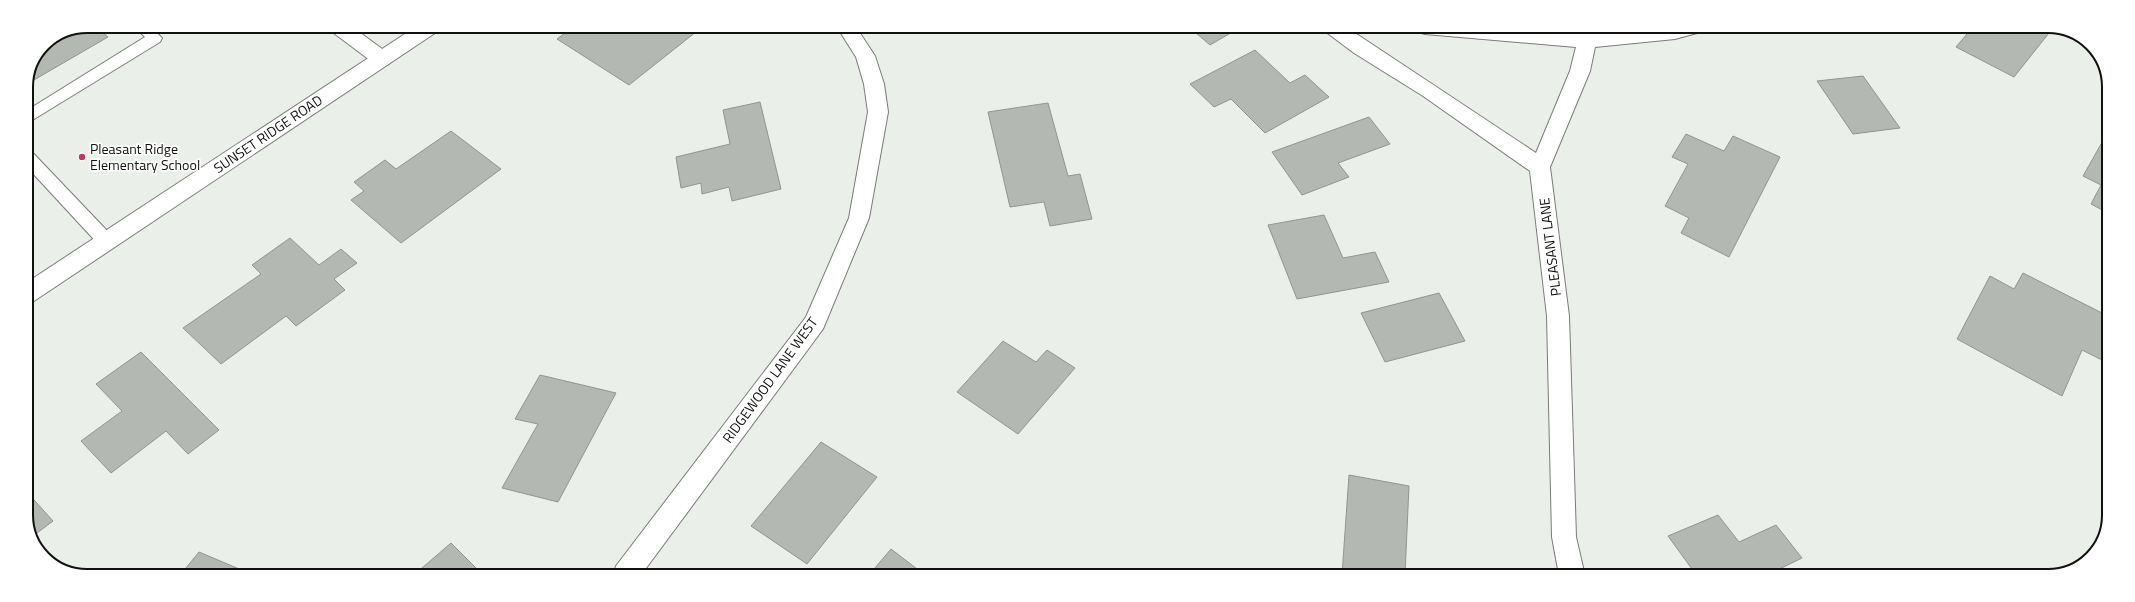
<svg xmlns="http://www.w3.org/2000/svg" width="2135" height="602" viewBox="0 0 2135 602" font-family="'Titillium Web',sans-serif">
  <style>
    .building { fill: #b4b8b2; stroke: #92958f }
    .lines { fill: none; stroke-linecap: round; stroke-linejoin: round }
    .lane-casing { stroke: #797c77; stroke-width: 2 }
    .street-casing { stroke: #797c77; stroke-width: 2 }
    .secondary-casing { stroke: #797c77; stroke-width: 2 }
    .lane { fill: #fff; fill-rule: evenodd }
    .street { fill: #fff; fill-rule: evenodd }
    .secondary { fill: #fff; fill-rule: evenodd }
    .poi-dot { fill: #c23668; stroke: #fff; stroke-width: 1.5 }
    .labels { text-anchor: middle; stroke-width: 3.5; stroke-linejoin: round; paint-order: stroke }
    .street-label { font-size: 14px; fill: #111210; stroke: #fff }
    .poi-label { font-size: 14px; fill: #111210; stroke: #fff; text-anchor: start }
    .rim { fill: none; stroke: #111210; stroke-width: 2 }
  </style>
  <rect width="100%" height="100%" fill="#ebefe9"/>
  <g class="building">
    <path d="M87,26H95L108,37L27,84L44,44Z"/>
    <path d="M574,26L616,27L627,33L635,27L701,28L629,85L557,39Z"/>
    <path d="M1189,27H1241L1210,45Z"/>
    <path d="M1972,28H2053L2014,77L1956,47Z"/>
    <path d="M1255,50L1290,83L1305,75L1329,97L1265,133L1231,99L1214,107L1190,84Z"/>
    <path d="M1863,76L1900,128L1853,134L1817,81Z"/>
    <path d="M760,102L781,189L732,201L729,187L702,194L701,183L681,188L676,157L730,144L723,110Z"/>
    <path d="M1048,103L1068,176L1080,174L1092,219L1050,226L1044,202L1010,207L988,112Z"/>
    <path d="M1369,117L1390,144L1338,163L1349,177L1302,195L1272,152Z"/>
    <path d="M2109,130L2108,213L2091,204L2101,185L2083,176Z"/>
    <path d="M451,131L501,169L401,243L351,200L364,191L354,182L385,160L396,169Z"/>
    <path d="M1686,134L1724,151L1733,136L1780,157L1729,257L1681,233L1689,218L1665,206L1688,164L1672,157Z"/>
    <path d="M1324,215L1343,258L1375,252L1389,282L1297,299L1268,225Z"/>
    <path d="M290,238L319,265L341,249L357,263L334,279L345,290L296,326L286,316L221,364L183,328L261,274L252,265Z"/>
    <path d="M2023,273L2108,316V363L2082,350L2062,396L1957,339L1990,276L2014,289Z"/>
    <path d="M1439,293L1465,341L1385,362L1361,313Z"/>
    <path d="M1003,341L1036,362L1047,350L1075,368L1018,434L957,392Z"/>
    <path d="M141,352L219,430L188,454L166,431L111,473L81,441L122,411L96,384Z"/>
    <path d="M540,375L616,393L558,502L502,488L538,424L515,419Z"/>
    <path d="M821,442L877,477L807,564L751,526Z"/>
    <path d="M1349,475L1409,486L1405,575H1342Z"/>
    <path d="M26,491L53,521L33,536L26,520Z"/>
    <path d="M1718,515L1739,542L1776,525L1802,558L1765,576H1697L1668,536Z"/>
    <path d="M451,543L482,574H415Z"/>
    <path d="M891,549L925,575H869Z"/>
    <path d="M199,552L251,574H181Z"/>
  </g>
  <g class="lines">
    <defs>
      <g id="lane">
        <path d="M134,26H150L162,38L160,42L26,124V111L145,37Z"/>
        <path d="M26,150L32,152L113,237L115,242L113,247L107,249L101,247L26,166Z"/>
      </g>
      <g id="street">
        <path d="M329,26H351L389,54L392,59L389,64L382,66L375,64L331,31Z"/>
        <path d="M837,27H856L875,56L884,84L888,112L869,218L823,329L641,575H613L616,566L806,317L849,218L868,112L864,84L856,57Z"/>
        <path d="M1324,27H1346L1536,153L1570,71L1576,47L1425,34L1418,32L1416,27H1508L1587,34L1652,28H1699L1697,33L1675,39L1595,47L1590,71L1550,167L1569,316L1576,537L1585,576L1559,575L1552,537L1547,316L1530,171L1423,96L1354,53L1326,32Z"/>
      </g>
      <path id="secondary" d="M417,26H440L438,31L34,301L26,304V283Z"/>
    </defs>
    <use href="#lane" class="lane-casing"/>
    <use href="#street" class="street-casing"/>
    <use href="#secondary" class="secondary-casing"/>
    <use href="#lane" class="lane"/>
    <use href="#street" class="street"/>
    <use href="#secondary" class="secondary"/>
  </g>
  <circle class="poi-dot" cx="82" cy="157" r="4"/>
  <g class="labels">
    <g class="street-label">
      <text transform="translate(268 134) rotate(-34)" y="5">SUNSET RIDGE ROAD</text>
      <text transform="translate(1550 247) rotate(-97)" y="5">PLEASANT LANE</text>
      <text transform="translate(770 380) rotate(-54)" y="5">RIDGEWOOD LANE WEST</text>
    </g>
    <g class="poi-label">
      <text x="90" y="154">Pleasant Ridge<tspan x="90" dy="16">Elementary School</tspan></text>
    </g>
  </g>
  <path d="M0 0H2135V602H0ZM87 33H2048A54 54 0 0 1 2102 87V515A54 54 0 0 1 2048 569H87A54 54 0 0 1 33 515V87A54 54 0 0 1 87 33Z" fill="#fff" fill-rule="evenodd"/>
  <path class="rim" d="M87 33H2048A54 54 0 0 1 2102 87V515A54 54 0 0 1 2048 569H87A54 54 0 0 1 33 515V87A54 54 0 0 1 87 33Z"/>
</svg>
